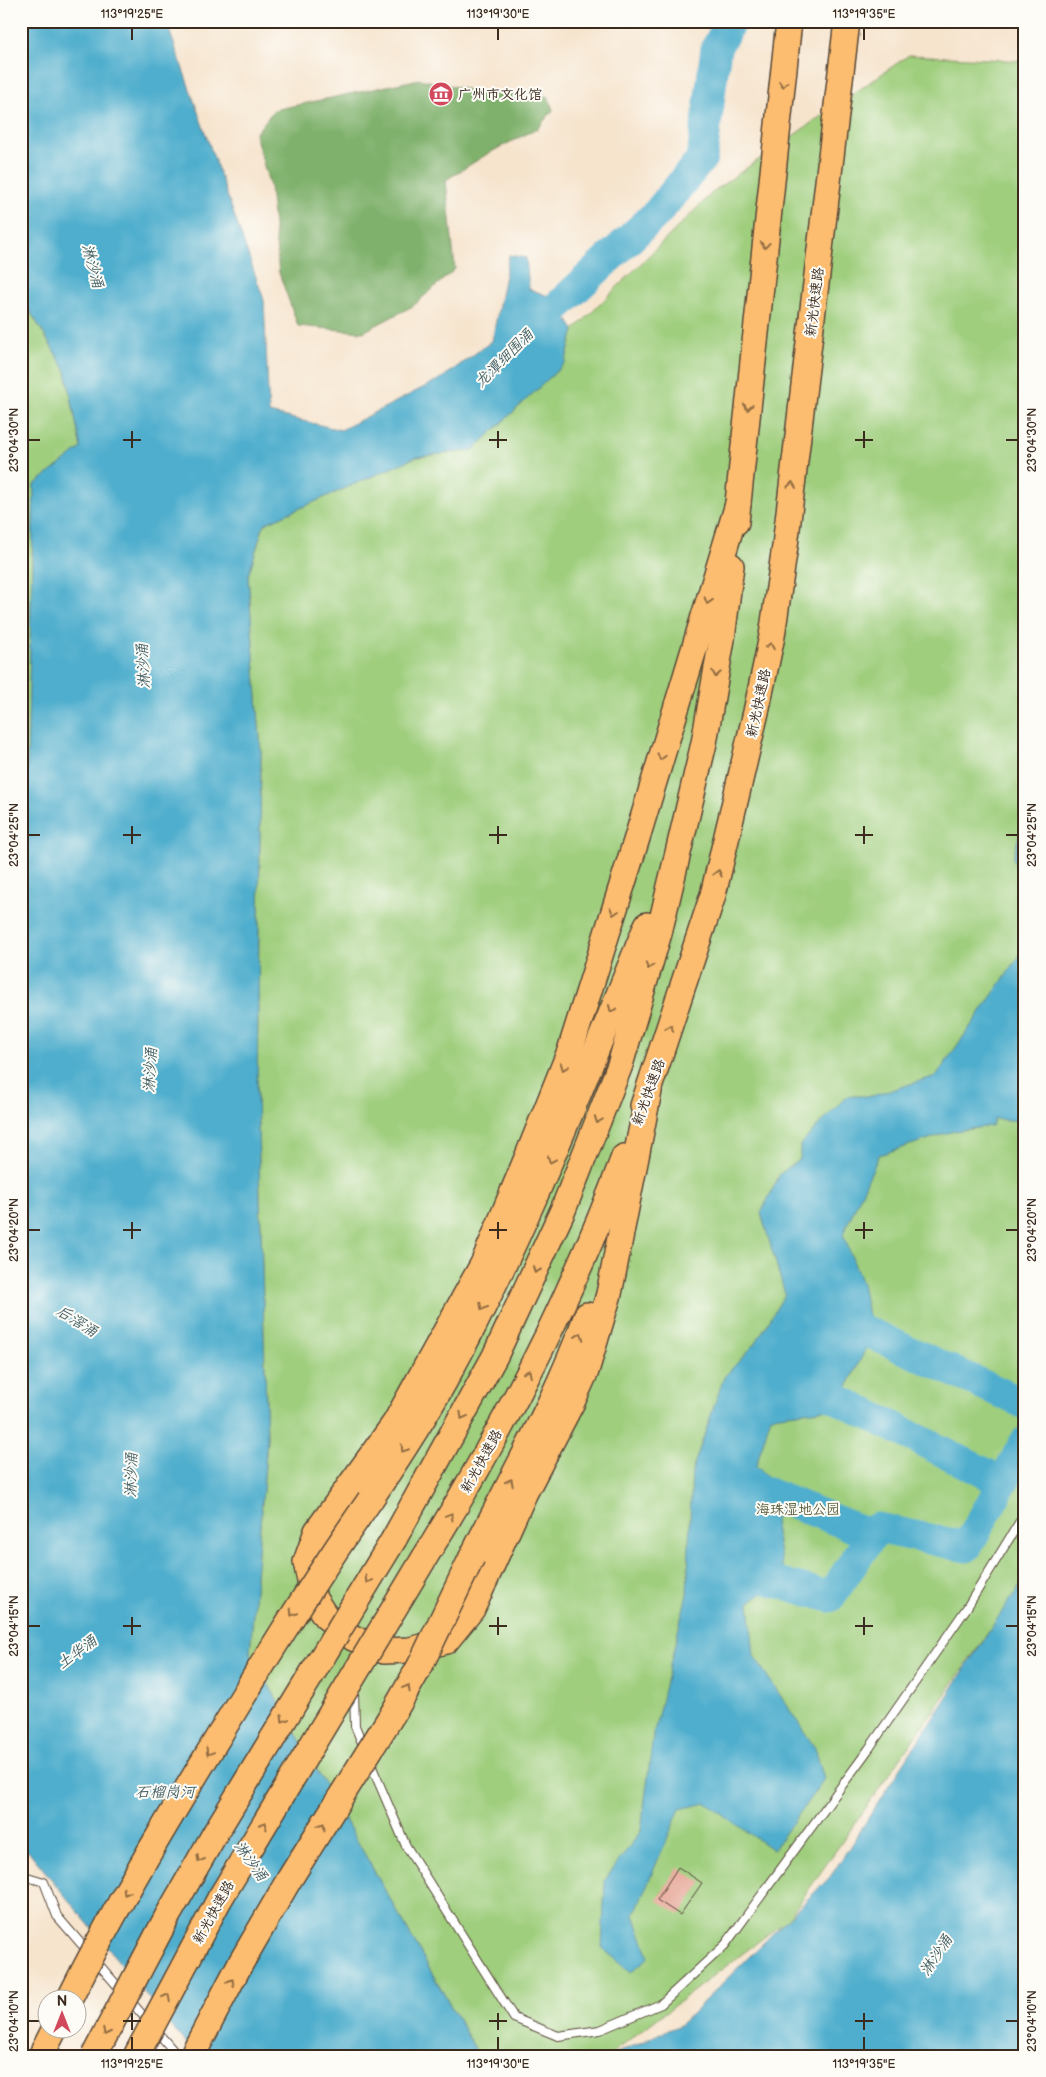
<svg xmlns="http://www.w3.org/2000/svg" width="1046" height="2077" viewBox="0 0 1046 2077" font-family="'Balsamiq Sans','LXGW WenKai TC',sans-serif">
  <style>
    .green { fill: #9fce7d; stroke: #6d7c4e }
    .forest { fill: #7fb16c; stroke: #5d6e45 }
    .water { fill: #4faecd; stroke: #456c76 }
    .lines { fill: none; stroke-linecap: round; stroke-linejoin: round }
    .river { stroke: #4faecd; stroke-width: 31 }
    .building { fill: #e7a799 }
    .service-casing { stroke: #574638; stroke-width: 10 }
    .trunk-casing { stroke: #574638; stroke-width: 28 }
    .service { stroke: #fff; stroke-width: 8 }
    .trunk { stroke: #fcbd6f; stroke-width: 25 }
    .trunk-bridge-casing { stroke: #574638; stroke-width: 28; stroke-linecap: butt }
    .trunk-bridge { stroke: #fcbd6f; stroke-width: 25 }
    .oneway { stroke: #926c42 }
    .ticks { fill: none; stroke: #3b2a1e; stroke-width: 2 }
    .labels { text-anchor: middle; stroke-width: 4; stroke-linejoin: round; paint-order: stroke }
    .poi-label { font-size: 14px; fill: #3b2a1e; stroke: #fdfcf7; text-anchor: start }
    .street-label { font-size: 14px; fill: #3b2a1e; stroke: #fdfcf7 }
    .park-label { font-size: 14px; fill: #595b3a; stroke: #fdfcf7 }
    .water-label { font-size: 15px; font-style: italic; fill: #435f64; stroke: #fdfcf7 }
    .neatline { fill: none; stroke: #3b2a1e; stroke-width: 2 }
    .ticks-label { font-size: 12px; text-anchor: middle; fill: #3b2a1e }
  </style>
  <rect width="100%" height="100%" fill="#fdfcf7"/>
  <filter id="ink" filterUnits="userSpaceOnUse"><feTurbulence type="fractalNoise" baseFrequency=".02" numOctaves="2"/><feDisplacementMap in="SourceGraphic" scale="10" xChannelSelector="R" yChannelSelector="G"/><feConvolveMatrix kernelMatrix="1 2 1 2 8 2 1 2 1" color-interpolation-filters="sRGB"/></filter>
  <filter id="wash" filterUnits="userSpaceOnUse"><feTurbulence type="fractalNoise" baseFrequency=".0096" numOctaves="4" result="noise"/><feDisplacementMap in="SourceGraphic" scale="20" xChannelSelector="R" yChannelSelector="G"/><feGaussianBlur stdDeviation="1.12" result="paint"/><feColorMatrix in="noise" values="0 0 0 0 0 0 0 0 0 0 0 0 0 0 0 0 0 1.4 0 .05"/><feComposite in="paint" operator="in"/></filter>
  <g filter="url(#wash)">
    <rect width="100%" height="100%" fill="#f6e4cd"/>
    <g class="green">
      <path d="M909,55L1025,61V1580L788,1919L608,2056H479L250,1652L267,1439L257,1095L261,752L248,576L264,524L416,457L473,450L565,363L574,330L715,190Z"/>
      <path d="M21,296L66,371L81,448L34,486L23,932L21,940Z"/>
    </g>
    <path class="forest" d="M420,79L487,94L548,96L553,110L538,128L487,154L446,180L455,269L413,306L363,332L298,326L279,273L270,187L255,134L274,110Z"/>
    <g class="water">
      <path d="M21,21H166L264,300L269,413L341,430L442,378L492,341L509,255L526,258L529,289L554,298L574,330L565,363L473,450L416,457L264,524L248,576L261,752L257,1095L267,1439L250,1652L479,2056H196L30,1853L21,1848V940L23,932L34,485L81,448L66,371L21,296Z"/>
      <path d="M1025,815V904L1013,857Z"/>
      <path d="M1025,948V1121L994,1119L992,1126L954,1131L879,1155L843,1234L862,1284L872,1336L837,1408L771,1416L756,1466L778,1486L775,1526L784,1577L749,1603L754,1656L815,1748L824,1779L773,1850L706,1803L680,1809L634,1915L649,1957L631,1972L602,1948L605,1880L641,1831L653,1736L687,1594L692,1471L724,1377L755,1344L785,1294L761,1213L780,1174L800,1159V1145L847,1096H872L936,1076Z"/>
      <path d="M1025,1579V2056H610L680,2025L830,1877L1003,1610Z"/>
    </g>
    <g class="lines">
      <g class="river">
        <path d="M528,334L657,213L702,158L716,48L731,21"/>
        <path d="M863,1330L1025,1404"/>
        <path d="M828,1394L1003,1482"/>
        <path d="M751,1486L872,1535"/>
        <path d="M756,1576L830,1597L877,1528L967,1547L1025,1442"/>
      </g>
    </g>
    <g id="blocks">
      <path class="building" d="M678,1867L702,1883L680,1915L657,1900Z"/>
    </g>
  </g>
  <g filter="url(#ink)">
    <use href="#blocks" fill-opacity="0" stroke="#574638" stroke-width="1"/>
    <g class="lines">
      <defs>
        <g id="service">
          <path d="M354,1691L355,1726L365,1750"/>
          <path d="M369,1760L406,1846L514,2018L558,2036L600,2030L661,2004L725,1945L868,1750L966,1609L1025,1513"/>
          <path d="M21,1875L44,1882L57,1916L178,2056"/>
        </g>
        <g id="trunk">
          <path d="M736,522L789,21"/>
          <path d="M649,1091L609,1294L586,1371L572,1402L524,1494L472,1609L446,1641L410,1650L384,1651L353,1638L326,1617L314,1599L306,1562L317,1531L395,1423L483,1264L529,1153L570,1051L637,838L738,504"/>
          <path d="M643,1106L713,895L756,712L772,636L785,546L847,21"/>
          <path d="M370,1500C396,1461 422,1422 444,1382C525,1235 584,1079 647,925"/>
          <path d="M394,1539L495,1356L563,1210L620,1065L659,933L704,743L722,639L731,566"/>
          <path d="M425,1557C503,1431 572,1297 624,1157"/>
          <path d="M472,1557C512,1477 557,1399 587,1315"/>
          <path d="M41,2056L54,2030"/>
        </g>
      </defs>
      <use href="#service" class="service-casing"/>
      <use href="#trunk" class="trunk-casing"/>
      <use href="#service" class="service"/>
      <use href="#trunk" class="trunk"/>
      <defs>
        <g id="trunk-bridge">
          <path d="M69,2000C110,1917 157,1838 205,1759C258,1671 311,1584 370,1500"/>
          <path d="M94,2056L167,1917L217,1830L394,1539"/>
          <path d="M136,2056L219,1900L425,1557"/>
          <path d="M192,2056L239,1966L290,1878L395,1710L420,1666L472,1557"/>
        </g>
      </defs>
      <use href="#trunk-bridge" class="trunk-bridge-casing"/>
      <use href="#trunk-bridge" class="trunk-bridge"/>
    </g>
    <defs><path id="oneway-chevron" d="M-2-3.5L2.5 0L-2 3.5" fill="none" stroke-width="1.6" stroke-linecap="round" stroke-linejoin="round" transform="scale(1.25)"/></defs>
    <g class="oneway">
      <use href="#oneway-chevron" transform="translate(783 84) rotate(96)"/>
      <use href="#oneway-chevron" transform="translate(765 245) rotate(96)"/>
      <use href="#oneway-chevron" transform="translate(748 407) rotate(96)"/>
      <use href="#oneway-chevron" transform="translate(792 485) rotate(-83)"/>
      <use href="#oneway-chevron" transform="translate(708 601) rotate(107)"/>
      <use href="#oneway-chevron" transform="translate(770 646) rotate(-79)"/>
      <use href="#oneway-chevron" transform="translate(716 674) rotate(100)"/>
      <use href="#oneway-chevron" transform="translate(661 757) rotate(106)"/>
      <use href="#oneway-chevron" transform="translate(718 873) rotate(-76)"/>
      <use href="#oneway-chevron" transform="translate(614 912) rotate(108)"/>
      <use href="#oneway-chevron" transform="translate(649 966) rotate(106)"/>
      <use href="#oneway-chevron" transform="translate(612 1009) rotate(112)"/>
      <use href="#oneway-chevron" transform="translate(670 1028) rotate(-71)"/>
      <use href="#oneway-chevron" transform="translate(564 1067) rotate(112)"/>
      <use href="#oneway-chevron" transform="translate(598 1120) rotate(111)"/>
      <use href="#oneway-chevron" transform="translate(551 1160) rotate(113)"/>
      <use href="#oneway-chevron" transform="translate(536 1270) rotate(114)"/>
      <use href="#oneway-chevron" transform="translate(483 1307) rotate(117)"/>
      <use href="#oneway-chevron" transform="translate(580 1336) rotate(-70)"/>
      <use href="#oneway-chevron" transform="translate(528 1373) rotate(-64)"/>
      <use href="#oneway-chevron" transform="translate(463 1416) rotate(119)"/>
      <use href="#oneway-chevron" transform="translate(404 1449) rotate(122)"/>
      <use href="#oneway-chevron" transform="translate(510 1482) rotate(-63)"/>
      <use href="#oneway-chevron" transform="translate(450 1516) rotate(-59)"/>
      <use href="#oneway-chevron" transform="translate(368 1580) rotate(121)"/>
      <use href="#oneway-chevron" transform="translate(293 1613) rotate(123)"/>
      <use href="#oneway-chevron" transform="translate(407 1688) rotate(-61)"/>
      <use href="#oneway-chevron" transform="translate(284 1719) rotate(121)"/>
      <use href="#oneway-chevron" transform="translate(209 1752) rotate(121)"/>
      <use href="#oneway-chevron" transform="translate(264 1825) rotate(-58)"/>
      <use href="#oneway-chevron" transform="translate(322 1826) rotate(-59)"/>
      <use href="#oneway-chevron" transform="translate(200 1859) rotate(119)"/>
      <use href="#oneway-chevron" transform="translate(126 1892) rotate(120)"/>
      <use href="#oneway-chevron" transform="translate(231 1982) rotate(-62)"/>
      <use href="#oneway-chevron" transform="translate(167 1997) rotate(-62)"/>
      <use href="#oneway-chevron" transform="translate(106 2032) rotate(117)"/>
    </g>
  </g>
  <path class="ticks" d="M132,28V40M498,28V40M864,28V40M132,431V448M498,431V448M864,431V448M28,440H40M123,440H141M489,440H507M855,440H873M1006,440H1018M132,826V844M498,826V844M864,826V844M28,835H40M123,835H141M489,835H507M855,835H873M1006,835H1018M132,1222V1239M498,1222V1239M864,1222V1239M28,1230H40M123,1230H141M489,1230H507M855,1230H873M1006,1230H1018M132,1617V1635M498,1617V1635M864,1617V1635M28,1626H40M123,1626H141M489,1626H507M855,1626H873M1006,1626H1018M132,2013V2030M498,2013V2030M864,2013V2030M28,2021H40M123,2021H141M489,2021H507M855,2021H873M1006,2021H1018M132,2037V2050M498,2037V2050M864,2037V2050"/>
  <defs>
    <symbol id="museum-disc" viewBox="-11 -11 22 22"><circle r="9.5" fill="#d1495b" stroke="#fdfcf7"/><path d="M0-6L6-3V-2H-6V-3ZM-5-1h2V3h-2ZM-1-1h2V3h-2ZM3-1h2V3H3ZM-6 4H6V6H-6Z" fill="#fff"/></symbol>
  </defs>
  <g fill-rule="evenodd">
    <use href="#museum-disc" x="427" y="80" width="28" height="28"/>
  </g>
  <g class="labels">
    <g class="poi-label">
      <text x="458" y="99">广州市文化馆</text>
    </g>
    <g class="street-label">
      <text transform="translate(814 302) rotate(-83)" y="5">新光快速路</text>
      <text transform="translate(758 703) rotate(-78)" y="5">新光快速路</text>
      <text transform="translate(648 1092) rotate(-70)" y="5">新光快速路</text>
      <text transform="translate(481 1461) rotate(-61)" y="5">新光快速路</text>
      <text transform="translate(213 1912) rotate(-61)" y="5">新光快速路</text>
    </g>
    <g class="park-label">
      <text x="798" y="1514">海珠湿地公园</text>
    </g>
    <g class="water-label">
      <text transform="translate(93 266) rotate(75)" y="5">淋沙涌</text>
      <text transform="translate(504 358) rotate(-45)" y="5">龙潭细围涌</text>
      <text transform="translate(143 666) rotate(-93)" y="5">淋沙涌</text>
      <text transform="translate(150 1070) rotate(-87)" y="5">淋沙涌</text>
      <text transform="translate(77 1321) rotate(32)" y="5">后滘涌</text>
      <text transform="translate(131 1475) rotate(-89)" y="5">淋沙涌</text>
      <text transform="translate(77 1652) rotate(-37)" y="5">土华涌</text>
      <text x="165" y="1797">石榴岗河</text>
      <text transform="translate(251 1861) rotate(54)" y="5">淋沙涌</text>
      <text transform="translate(936 1955) rotate(-56)" y="5">淋沙涌</text>
    </g>
  </g>
  <rect width="1046" height="2077" fill="none" stroke="#fdfcf7" stroke-width="55"/>
  <g transform="translate(62 2014)"><circle r="24" fill="#fdfcf7" stroke="#afa8a0"/>
  <path d="M0-4L9 19L0 12L-9 19Z" fill="#d1495b"/>
  <text y="-8" font-size="14" font-weight="bold" text-anchor="middle" fill="#3b2a1e">N</text>
  </g>
  <rect x="28" y="28" width="990" height="2022" class="neatline"/>
  <g class="ticks-label">
    <text x="132" y="18">113°19'25"E</text>
    <text x="498" y="18">113°19'30"E</text>
    <text x="864" y="18">113°19'35"E</text>
    <text transform="translate(14 440) rotate(-90)" y="4">23°04'30"N</text>
    <text transform="translate(1032 440) rotate(-90)" y="4">23°04'30"N</text>
    <text transform="translate(14 835) rotate(-90)" y="4">23°04'25"N</text>
    <text transform="translate(1032 835) rotate(-90)" y="4">23°04'25"N</text>
    <text transform="translate(14 1230) rotate(-90)" y="4">23°04'20"N</text>
    <text transform="translate(1032 1230) rotate(-90)" y="4">23°04'20"N</text>
    <text transform="translate(14 1626) rotate(-90)" y="4">23°04'15"N</text>
    <text transform="translate(1032 1626) rotate(-90)" y="4">23°04'15"N</text>
    <text transform="translate(14 2021) rotate(-90)" y="4">23°04'10"N</text>
    <text transform="translate(1032 2021) rotate(-90)" y="4">23°04'10"N</text>
    <text x="132" y="2068">113°19'25"E</text>
    <text x="498" y="2068">113°19'30"E</text>
    <text x="864" y="2068">113°19'35"E</text>
  </g>
</svg>
